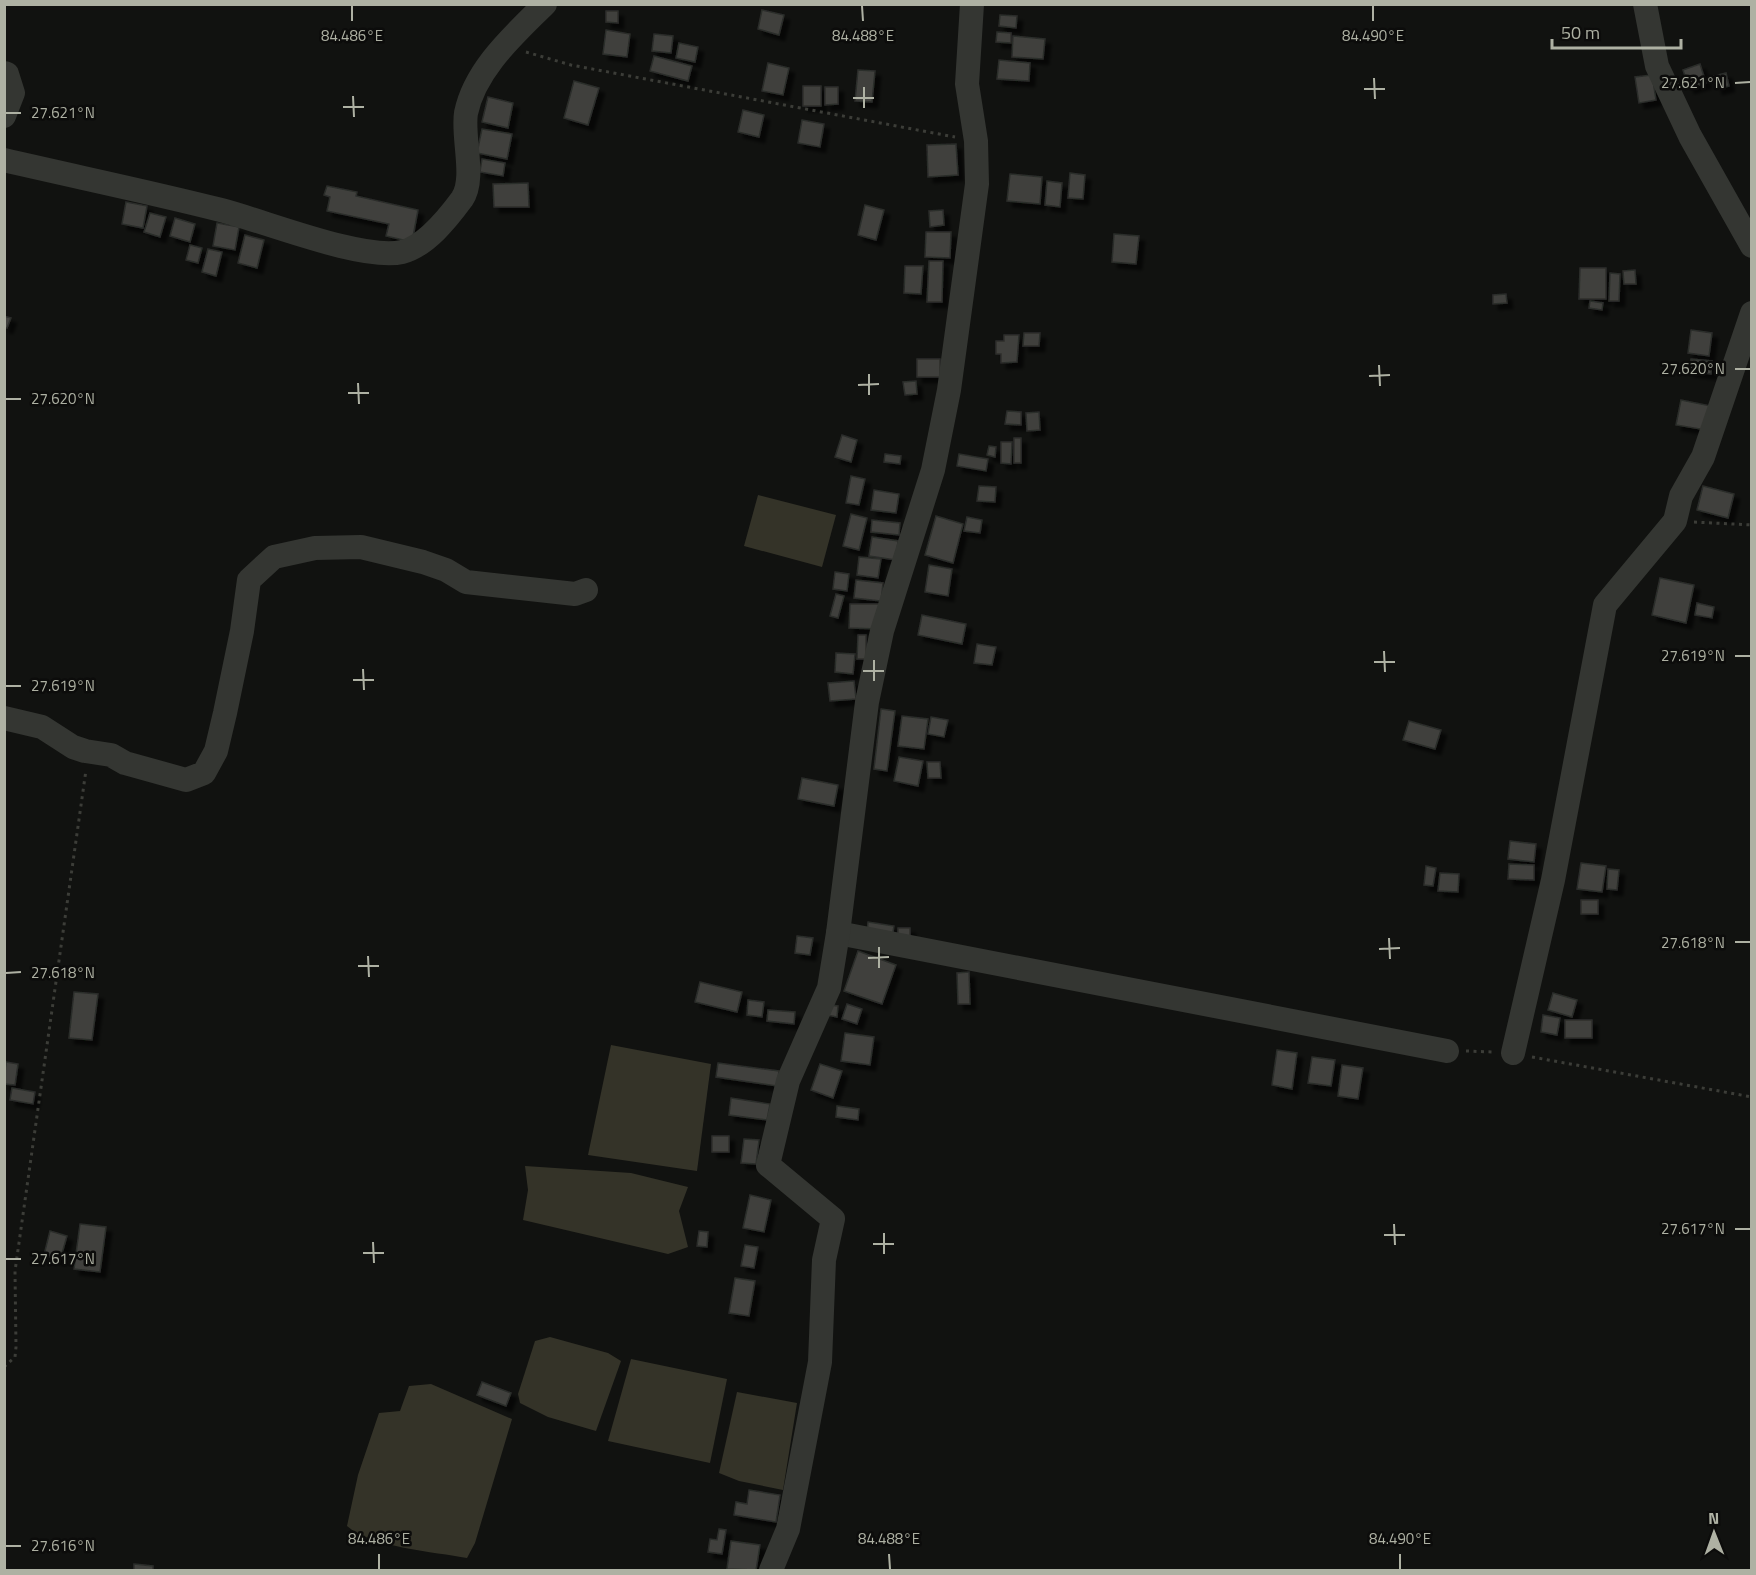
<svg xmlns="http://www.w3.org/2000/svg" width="1756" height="1575" viewBox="0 0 1756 1575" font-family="'Titillium Web',sans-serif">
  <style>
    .water { fill: #343328 }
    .building { fill: #40413d; stroke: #2c2d2b; stroke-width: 1.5; filter: url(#shadow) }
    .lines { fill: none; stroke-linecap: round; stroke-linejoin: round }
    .path { stroke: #3c3d38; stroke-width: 3; stroke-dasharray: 3 4.5; stroke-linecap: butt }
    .minor { stroke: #343632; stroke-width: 24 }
    .ticks { fill: none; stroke: #aeb1a3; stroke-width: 2 }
    .ticks-label { font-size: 15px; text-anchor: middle; fill: #aeb1a3; stroke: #0c0c0b; stroke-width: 5; stroke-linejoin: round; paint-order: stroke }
  </style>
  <defs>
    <filter id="shadow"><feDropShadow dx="5.5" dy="5.5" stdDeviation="1.5" flood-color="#0009"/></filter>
  </defs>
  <rect width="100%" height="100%" fill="#111210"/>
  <g class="water">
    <path d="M758,495L836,515L822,567L744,546Z"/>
    <path d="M611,1045L711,1064L697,1171L588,1155Z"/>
    <path d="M525,1166L631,1173L688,1187L679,1211L688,1247L668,1254L523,1220L528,1190Z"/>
    <path d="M550,1337L608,1353L621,1361L596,1431L548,1417L520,1403L518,1394L535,1341Z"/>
    <path d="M631,1359L727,1379L710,1463L608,1441Z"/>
    <path d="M431,1384L512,1419L475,1543L467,1558C435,1552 370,1547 347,1526L358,1475L379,1413L400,1411L409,1386Z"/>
    <path d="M737,1392L797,1403L783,1490L739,1481L719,1473Z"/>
  </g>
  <g class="building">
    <path d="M762,10L784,15L779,35L758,29Z"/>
    <path d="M606,11H618V23L606,22Z"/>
    <path d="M1000,15L1017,16L1016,28L999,26Z"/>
    <path d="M606,30L630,34L627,57L603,54Z"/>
    <path d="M997,32L1011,33V43L996,42Z"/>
    <path d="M654,34L673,36L671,53L652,51Z"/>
    <path d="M1013,36L1045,39L1043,59L1012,57Z"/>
    <path d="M679,43L698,47L695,62L676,58Z"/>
    <path d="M654,56L692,66L688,81L650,71Z"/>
    <path d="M999,60L1030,63L1029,81L997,79Z"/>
    <path d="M768,63L789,68L783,95L762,91Z"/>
    <path d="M1700,64L1706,83L1689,88L1683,70Z"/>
    <path d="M858,70L875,71L872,102L855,101Z"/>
    <path d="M1726,73L1729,86L1717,89L1714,76Z"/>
    <path d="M1652,75L1656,100L1639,103L1635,77Z"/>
    <path d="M574,81L599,88L588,125L564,118Z"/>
    <rect x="803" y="86" width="18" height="20"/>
    <path d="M825,87H838V104L825,105Z"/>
    <path d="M488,97L513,103L508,128L482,122Z"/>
    <path d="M743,110L764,115L759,137L738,132Z"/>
    <path d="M802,120L824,124L820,147L798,143Z"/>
    <path d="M482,129L512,134L507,159L477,153Z"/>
    <path d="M956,144L958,175L928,177L927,145Z"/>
    <path d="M482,159L505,163L503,176L480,172Z"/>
    <path d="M1070,173L1085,175L1083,199L1068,198Z"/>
    <path d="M1010,174L1042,177L1040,204L1007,201Z"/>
    <path d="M1047,181L1062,183L1060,207L1045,205Z"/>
    <path d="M528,183L529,207H494L493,184Z"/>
    <path d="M327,186L357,192L356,196L418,210L412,242L386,236L389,224L327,211L330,197L324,195Z"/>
    <path d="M126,202L147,206L143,228L122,224Z"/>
    <path d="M865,205L884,210L876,240L858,235Z"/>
    <path d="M943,210L944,225L930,227L929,211Z"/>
    <path d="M150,213L166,217L160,237L144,232Z"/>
    <path d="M175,218L195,224L190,242L170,236Z"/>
    <path d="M217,223L239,227L235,250L213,246Z"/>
    <path d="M926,232H951L950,258L925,257Z"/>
    <path d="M1114,234L1139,236L1136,264L1112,262Z"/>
    <path d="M245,235L264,240L257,268L238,263Z"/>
    <path d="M190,245L202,248L198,263L186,260Z"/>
    <path d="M208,249L222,252L216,276L202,272Z"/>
    <path d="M929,261H943L942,302H927Z"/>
    <path d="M905,266H923L921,294L904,293Z"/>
    <path d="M1580,268H1606V299H1579Z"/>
    <path d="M1635,270L1636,284H1624L1623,271Z"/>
    <path d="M1610,273L1620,274L1619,301H1609Z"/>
    <path d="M1506,294L1507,303L1493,304V295Z"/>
    <path d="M1590,301L1603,303L1602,310L1589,308Z"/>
    <path d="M4,316L11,318L7,328L4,327Z"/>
    <path d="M1691,330L1712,333L1709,356L1688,353Z"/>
    <path d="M1024,333H1040L1039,346H1023Z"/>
    <path d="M1004,335H1019L1017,362L1001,363V354H996V341H1004Z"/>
    <rect x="917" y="359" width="23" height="18"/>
    <path d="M1691,359L1712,361L1711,374L1689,371Z"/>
    <path d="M916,381L917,394L905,395L903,382Z"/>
    <path d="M1681,400L1711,406L1706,430L1676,425Z"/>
    <path d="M1007,411L1021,412V425L1005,424Z"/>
    <path d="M1039,412L1040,430L1027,431L1026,413Z"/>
    <path d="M842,435L857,440L851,462L835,457Z"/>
    <rect x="1014" y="438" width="7" height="25"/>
    <path d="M1001,442H1012L1011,464L1001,463Z"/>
    <path d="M989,446L996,447L995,457L987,455Z"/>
    <path d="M885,454L901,456L900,464L884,462Z"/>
    <path d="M959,454L988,459L986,471L957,466Z"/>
    <path d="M851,476L865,479L859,505L846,503Z"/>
    <path d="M979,486L996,487L995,502L977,501Z"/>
    <path d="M1703,486L1734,494L1728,518L1697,510Z"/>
    <path d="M874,490L899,494L896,513L871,510Z"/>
    <path d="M851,514L867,518L859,550L843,546Z"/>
    <path d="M936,516L963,524L953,563L925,555Z"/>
    <path d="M967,517L982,520L980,533L964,531Z"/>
    <path d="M872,520L900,523L899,535L871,532Z"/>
    <path d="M872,537L898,541L896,560L869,556Z"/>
    <path d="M859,557L881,559L878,578L857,575Z"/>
    <path d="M929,565L952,569L948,596L925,592Z"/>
    <path d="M835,572L849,574L847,591L833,589Z"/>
    <path d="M1660,578L1694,585L1686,623L1652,615Z"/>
    <path d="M856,580L883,583L881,601L854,598Z"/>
    <path d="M836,594L844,596L838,618L830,616Z"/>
    <path d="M1697,603L1714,607L1712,618L1695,615Z"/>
    <path d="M850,604H880V629L849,628Z"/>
    <path d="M922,615L966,624L962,644L918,635Z"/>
    <path d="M858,635H866V659H857Z"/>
    <path d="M977,644L996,647L992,665L974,663Z"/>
    <path d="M836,653L855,654L853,674L835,672Z"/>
    <path d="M854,681L856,699L830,701L828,683Z"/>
    <path d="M881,709L895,711L887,771L874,769Z"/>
    <path d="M902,716L928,719L924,749L898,746Z"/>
    <path d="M931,717L948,720L944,737L928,734Z"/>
    <path d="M1409,721L1441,730L1435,749L1403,740Z"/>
    <path d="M899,757L923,761L918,786L894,781Z"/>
    <path d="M927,762H940L941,778H928Z"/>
    <path d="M802,778L838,785L834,806L798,799Z"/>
    <path d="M1510,841L1536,844L1534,862L1508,859Z"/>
    <path d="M1581,863L1606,866L1602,892L1577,889Z"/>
    <path d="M1509,864L1534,865V880L1508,879Z"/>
    <path d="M1426,866L1436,868L1433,886L1424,885Z"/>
    <path d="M1608,869L1619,870L1617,890L1607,889Z"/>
    <path d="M1440,873L1459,874L1458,892L1438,891Z"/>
    <rect x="1581" y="900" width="17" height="14"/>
    <path d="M868,922L894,926L892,937L867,933Z"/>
    <rect x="898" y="928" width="12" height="11"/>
    <path d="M797,936L813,938L810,955L795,953Z"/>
    <path d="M858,951L896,965L882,1004L844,991Z"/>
    <path d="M969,972L970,1004H958L957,973Z"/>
    <path d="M700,982L742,992L737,1012L695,1002Z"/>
    <path d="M74,992L98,994L92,1040L69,1038Z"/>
    <path d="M1553,993L1577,1000L1572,1017L1548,1010Z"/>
    <path d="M748,1000L764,1002L762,1017L747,1015Z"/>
    <path d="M847,1004L862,1009L857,1024L842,1019Z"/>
    <path d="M829,1005L838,1006L837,1017L827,1015Z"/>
    <path d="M768,1010L795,1012L794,1024L767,1021Z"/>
    <path d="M1543,1015L1560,1018L1557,1035L1541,1032Z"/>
    <rect x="1565" y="1020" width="27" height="18"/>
    <path d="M845,1033L874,1037L870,1065L841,1061Z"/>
    <path d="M1277,1050L1297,1053L1292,1089L1272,1085Z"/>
    <path d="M1312,1057L1335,1060L1331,1086L1308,1083Z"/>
    <path d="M6,1062L18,1064L15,1085L4,1084Z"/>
    <path d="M718,1063L779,1071L777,1086L716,1077Z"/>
    <path d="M820,1064L842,1071L833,1098L811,1090Z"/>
    <path d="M1342,1065L1363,1068L1358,1099L1338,1096Z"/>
    <path d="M12,1088L35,1092L33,1104L10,1100Z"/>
    <path d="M731,1098L770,1104L767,1120L729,1115Z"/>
    <path d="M837,1106L859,1109L858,1120L836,1117Z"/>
    <rect x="712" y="1136" width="17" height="16"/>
    <path d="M744,1139L759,1140L756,1164L741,1163Z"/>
    <path d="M750,1195L771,1200L764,1232L743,1228Z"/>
    <path d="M80,1224L106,1227L100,1272L74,1269Z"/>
    <path d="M50,1231L67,1236L60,1260L44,1255Z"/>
    <path d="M699,1231L708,1232L707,1247L697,1246Z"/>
    <path d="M745,1245L758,1247L754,1268L741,1266Z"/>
    <path d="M735,1278L755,1281L749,1316L729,1313Z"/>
    <path d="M482,1382L511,1393L506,1406L477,1395Z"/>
    <path d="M749,1490L780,1495L776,1522L734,1515L736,1502L747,1504Z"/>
    <path d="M719,1529L726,1530L722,1554L708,1552L710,1539L717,1540Z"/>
    <path d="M731,1541L760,1545L756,1570L727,1569Z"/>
    <path d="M134,1564L153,1566V1570H134Z"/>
  </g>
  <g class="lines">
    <g class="path">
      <path d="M526,52L571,65L955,137"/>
      <path d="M1694,522L1752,525"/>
      <path d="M1466,1051L1493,1052"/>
      <path d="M1532,1057L1752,1097"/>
      <path d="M4,1367L15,1357L16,1347L15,1271L86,770"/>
    </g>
    <g class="minor">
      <path d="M1645,4L1657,66L1690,136L1752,246"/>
      <path d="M4,73L7,74L13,93L4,116"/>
      <path d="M4,160C77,177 150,192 221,210C264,221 363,261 402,252C426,246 448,218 462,199C476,179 462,137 466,113C475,69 514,35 545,4"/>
      <path d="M4,718L42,727L73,747L85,751L111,755L125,763L186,780L204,773L216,751L225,713L242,631L249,580L274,557L315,548L361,547L423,562L446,570L466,582L575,594L586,590"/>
      <path d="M838,933L1447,1051"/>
      <path d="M1513,1053L1553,880L1605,605L1675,521L1681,496L1703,457L1752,313"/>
      <path d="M771,1570L788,1529L820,1362L824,1260L833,1219L768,1165L788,1081L829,988L838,933L867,702L882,631L933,470L949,390L977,184L976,141L967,84L972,4"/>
    </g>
  </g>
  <path class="ticks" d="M352,6V21M862,6L863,21M1373,6V21M1374,78L1375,99M1735,83L1750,82M864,87V108M1364,89H1385M353,96L354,117M853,98H874M343,107H364M6,113H21M1379,365L1380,386M1735,369H1750M869,374V395M1369,376L1390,375M358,383L359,404M858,385L879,384M348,393H369M6,399H21M1384,651L1385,672M1735,656H1750M874,660V681M1374,662H1395M363,669L364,690M863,671H884M353,680H374M6,686H21M1389,938L1390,959M1735,942H1750M879,947V968M1379,949L1400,948M368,956L369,977M868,958L889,957M358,966H379M6,973L21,972M1394,1224L1395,1245M1735,1229H1750M884,1233V1254M1384,1235H1405M373,1242L374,1263M873,1244H894M363,1253H384M6,1259H21M6,1546H21M379,1554V1569M889,1554L890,1569M1400,1554V1569"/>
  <g class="ticks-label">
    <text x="352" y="41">84.486°E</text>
    <text x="863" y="41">84.488°E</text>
    <text x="1373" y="41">84.490°E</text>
    <text x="1693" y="88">27.621°N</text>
    <text x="63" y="118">27.621°N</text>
    <text x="1693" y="374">27.620°N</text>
    <text x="63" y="404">27.620°N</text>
    <text x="1693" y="661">27.619°N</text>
    <text x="63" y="691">27.619°N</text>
    <text x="1693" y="948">27.618°N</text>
    <text x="63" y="978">27.618°N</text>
    <text x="1693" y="1234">27.617°N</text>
    <text x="63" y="1264">27.617°N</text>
    <text x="379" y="1544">84.486°E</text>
    <text x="889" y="1544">84.488°E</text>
    <text x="1400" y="1544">84.490°E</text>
    <text x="63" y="1551">27.616°N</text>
  </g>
  <rect width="1756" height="1575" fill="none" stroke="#aeb1a3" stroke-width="12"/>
  <g transform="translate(1714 1533) rotate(359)" stroke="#0c0c0b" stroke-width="4.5" paint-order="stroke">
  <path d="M0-4.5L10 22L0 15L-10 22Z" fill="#aeb1a3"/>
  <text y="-9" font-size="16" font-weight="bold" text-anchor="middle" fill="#aeb1a3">N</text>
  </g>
  <path d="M1552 39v9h129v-9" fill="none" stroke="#aeb1a3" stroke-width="3"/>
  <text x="1561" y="39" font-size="18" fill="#aeb1a3" stroke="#0c0c0b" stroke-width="4.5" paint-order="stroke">50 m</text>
</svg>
